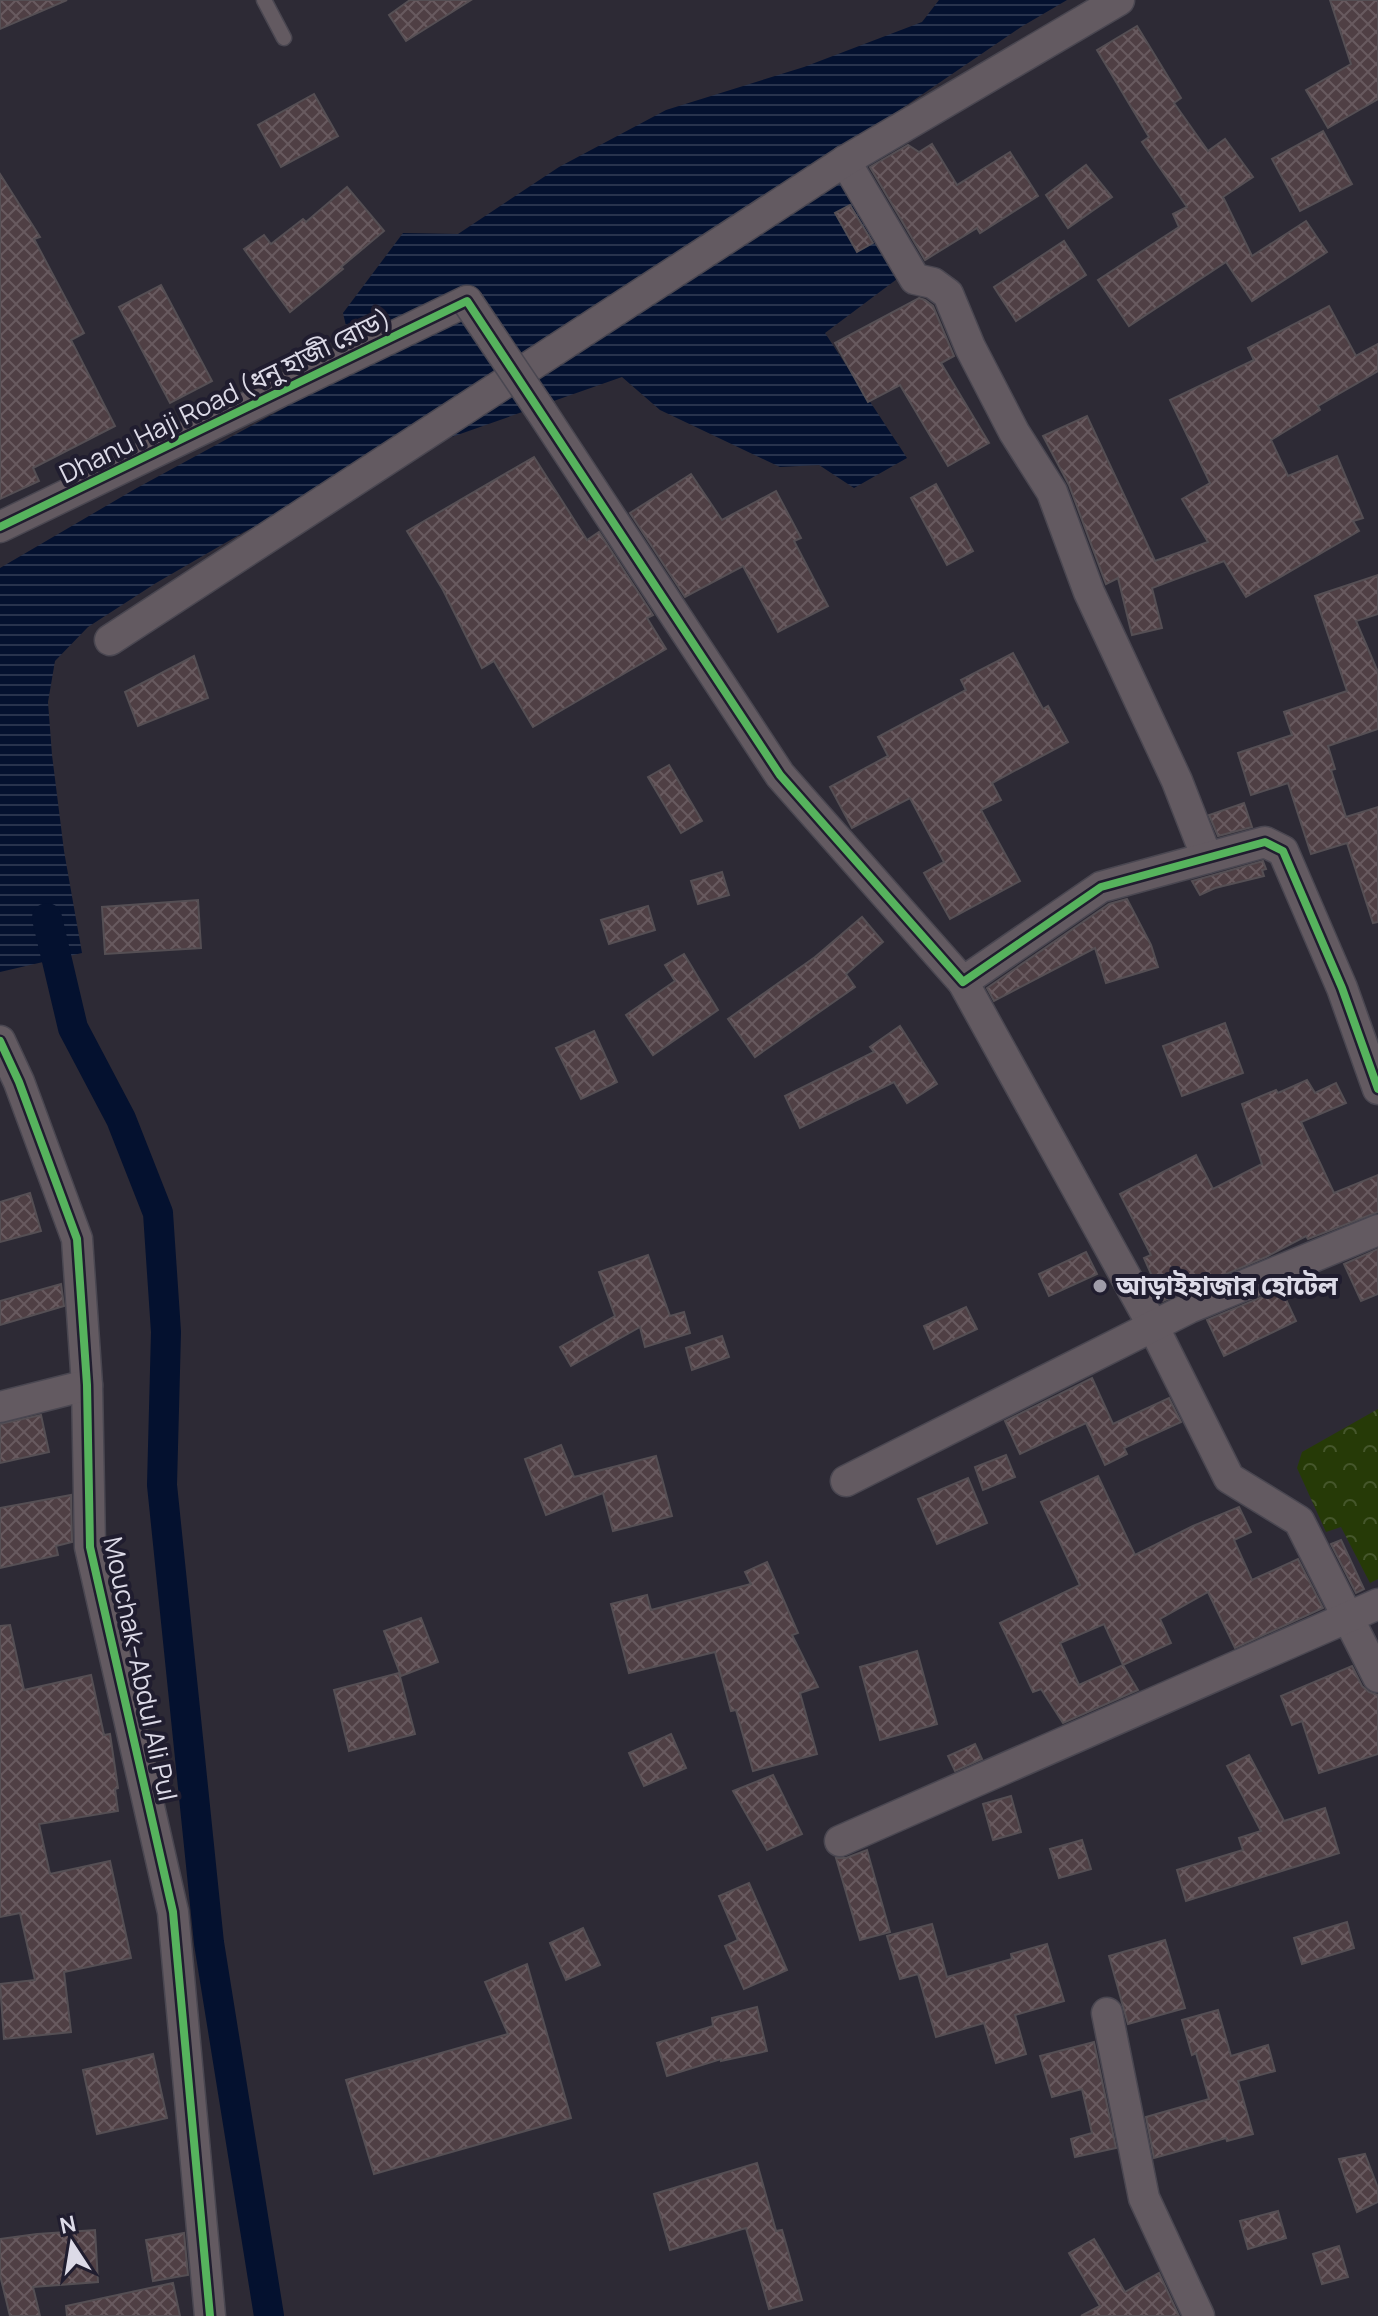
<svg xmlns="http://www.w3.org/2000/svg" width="1378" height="2316" viewBox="0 0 1378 2316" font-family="Manrope,'Noto Sans Bengali',sans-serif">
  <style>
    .park { fill: url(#park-crowns) }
    .water { fill: url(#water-rules) }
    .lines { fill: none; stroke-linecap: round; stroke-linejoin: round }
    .canal { stroke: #04112f; stroke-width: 30 }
    .building { fill: url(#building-cross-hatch); stroke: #554f54; stroke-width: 2 }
    .lane-casing { stroke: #4a4751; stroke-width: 17 }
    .street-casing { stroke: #4a4751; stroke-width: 33 }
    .lane { stroke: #635a61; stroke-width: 14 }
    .street { stroke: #635a61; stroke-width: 30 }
    .street-bridge-casing { stroke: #4a4751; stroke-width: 33; stroke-linecap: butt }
    .street-bridge { stroke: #635a61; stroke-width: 30 }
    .cycleway-casing { stroke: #201d2f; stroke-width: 13 }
    .cycleway { stroke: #56b35d; stroke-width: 8 }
    .poi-dot { fill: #9f9ca9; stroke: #201d2f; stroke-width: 3 }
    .labels { text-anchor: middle; stroke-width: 8; stroke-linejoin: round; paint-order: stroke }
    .street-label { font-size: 26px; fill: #dcdae7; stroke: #201d2f }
    .poi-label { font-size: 26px; font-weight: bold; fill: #dcdae7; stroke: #201d2f; text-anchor: start }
  </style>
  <defs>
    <pattern id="park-crowns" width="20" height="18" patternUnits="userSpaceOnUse" patternTransform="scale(2)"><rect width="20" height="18" fill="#263a07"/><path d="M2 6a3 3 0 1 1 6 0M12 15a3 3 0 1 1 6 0" fill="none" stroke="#45562b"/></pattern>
    <pattern id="water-rules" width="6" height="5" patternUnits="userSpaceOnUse" patternTransform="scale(2)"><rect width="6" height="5" fill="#04112f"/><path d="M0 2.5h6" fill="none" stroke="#28334d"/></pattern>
    <pattern id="building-cross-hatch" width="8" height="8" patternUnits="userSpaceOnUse" patternTransform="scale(2)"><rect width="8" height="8" fill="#4f3f44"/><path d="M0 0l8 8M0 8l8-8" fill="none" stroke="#685a5f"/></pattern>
  </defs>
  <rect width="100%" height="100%" fill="#2d2a35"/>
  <path class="park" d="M1378,1409V1579L1370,1583L1341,1527L1326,1532L1297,1468L1302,1452Z"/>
  <path class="water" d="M939,0H1067L1021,27L835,154L901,276L825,333L907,458L854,488L819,465L780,467L660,410L622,377L386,460L244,532L156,583L88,627L55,661L48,702L52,755L64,851L82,953L0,972V568L135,489L286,407L353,356L343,313L403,233L458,234L559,167L666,110L804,67L922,22Z"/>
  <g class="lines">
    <path class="canal" d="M47,918L73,1028L121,1119L158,1213L166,1332L162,1485L209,1943L269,2316"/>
  </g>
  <g class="building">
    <path d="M0,0H67L0,29Z"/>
    <path d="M410,0H471L406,41L389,15Z"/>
    <path d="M1330,0H1378V99L1328,128L1306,90L1351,64Z"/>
    <path d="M1137,26L1181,98L1174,103L1208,151L1225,139L1253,177L1223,197L1252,256L1306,221L1327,252L1252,301L1226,262L1129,326L1098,280L1179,227L1173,214L1187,207L1142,142L1149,137L1097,50Z"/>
    <path d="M314,94L338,136L281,167L258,125Z"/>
    <path d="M1323,131L1352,184L1300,211L1272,159Z"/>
    <path d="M932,144L957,185L1010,152L1038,196L980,233L977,228L925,260L870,167L908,145L919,152Z"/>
    <path d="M1086,165L1112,197L1068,228L1046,195Z"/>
    <path d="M0,174L40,237L34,239L84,333L71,340L115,426L33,468L39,481L0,499Z"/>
    <path d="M347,187L384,231L341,267L343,269L290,312L244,249L264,235L271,244L303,219L306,222Z"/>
    <path d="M850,205L873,243L857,252L835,213Z"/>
    <path d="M1064,241L1086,275L1016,321L994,287Z"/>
    <path d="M161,285L212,381L170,403L119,307Z"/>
    <path d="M919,298L925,300L933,306L954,356L941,363L989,443L948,466L900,385L868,402L835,343Z"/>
    <path d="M1329,306L1356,356L1378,344V371L1318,406L1320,410L1271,440L1288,476L1337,456L1363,518L1353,521L1359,531L1246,597L1224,561L1152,588L1162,628L1132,635L1118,578L1106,584L1069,485L1043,436L1087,416L1155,561L1208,542L1182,499L1210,483L1170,400L1254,360L1248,348Z"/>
    <path d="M534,457L587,540L599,532L653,615L647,618L666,649L533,727L494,661L482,668L443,590L407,531Z"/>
    <path d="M691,474L722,520L776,491L801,538L794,541L828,606L778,632L743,566L685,597L630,513Z"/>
    <path d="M936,484L973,551L947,565L911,498Z"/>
    <path d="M1378,575V614L1356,621L1378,672V729L1328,746L1335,769L1331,770L1346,817L1378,807V922L1373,923L1347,843L1311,854L1288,783L1251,795L1238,753L1292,735L1284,712L1347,691L1315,596Z"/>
    <path d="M1013,653L1043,709L1048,706L1068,742L992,783L1001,800L981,810L1020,881L950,919L924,873L944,862L910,798L852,828L830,787L888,756L878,737L966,690L961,680Z"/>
    <path d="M194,656L208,698L138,726L125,692Z"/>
    <path d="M669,765L702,821L681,833L648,777Z"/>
    <path d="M1244,803L1252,827L1218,836L1209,815Z"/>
    <path d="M1263,861L1266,869L1262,870L1264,876L1215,888L1200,895L1192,881Z"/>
    <path d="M722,872L729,895L698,904L691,881Z"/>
    <path d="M1127,899L1151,945L1158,967L1106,983L1095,948L994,1001L987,988L1109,904Z"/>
    <path d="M198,900L201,948L105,954L102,907Z"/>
    <path d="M648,906L655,930L609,944L601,920Z"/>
    <path d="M862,917L883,942L846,974L855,987L755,1057L728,1019L815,957Z"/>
    <path d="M684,954L718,1010L653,1055L626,1015L675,981L665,965Z"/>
    <path d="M1225,1023L1243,1073L1182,1096L1163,1046Z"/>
    <path d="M900,1026L937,1084L907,1103L894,1082L800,1128L785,1096L874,1052L870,1047Z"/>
    <path d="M594,1031L617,1082L581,1099L556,1048Z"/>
    <path d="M1307,1080L1315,1093L1336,1083L1346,1103L1301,1122L1334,1193L1378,1175V1212L1308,1239L1306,1236L1266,1257L1163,1301L1144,1258L1151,1255L1120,1194L1196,1155L1213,1189L1262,1164L1242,1104L1276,1090L1278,1093Z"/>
    <path d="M30,1193L41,1231L0,1242V1202Z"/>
    <path d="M1378,1249V1294L1361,1301L1344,1264Z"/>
    <path d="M1086,1252L1097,1274L1049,1296L1039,1274Z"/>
    <path d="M648,1255L670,1316L684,1312L690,1333L645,1347L640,1327L571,1366L560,1347L615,1316L599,1272Z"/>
    <path d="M61,1284L64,1306L0,1325V1301Z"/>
    <path d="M1281,1289L1296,1321L1224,1356L1207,1320Z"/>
    <path d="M966,1307L977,1329L934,1349L924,1326Z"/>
    <path d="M722,1336L729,1357L692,1370L686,1348Z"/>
    <path d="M1092,1378L1113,1424L1169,1398L1181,1422L1124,1448L1127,1454L1105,1465L1086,1423L1020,1454L1005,1421Z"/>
    <path d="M41,1415L49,1452L0,1463V1424Z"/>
    <path d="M561,1445L574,1477L656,1456L672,1516L613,1531L603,1493L546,1515L525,1459Z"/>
    <path d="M1006,1455L1015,1477L983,1490L975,1467Z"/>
    <path d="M1098,1476L1135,1555L1193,1526L1239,1507L1251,1532L1234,1540L1252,1580L1298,1559L1323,1608L1235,1648L1208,1592L1160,1619L1171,1643L1123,1665L1104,1624L1060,1643L1079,1685L1123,1665L1138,1690L1063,1723L1041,1689L1033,1692L1000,1623L1080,1585L1041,1502Z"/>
    <path d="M968,1478L987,1523L937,1544L918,1499Z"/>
    <path d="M71,1495L72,1542L56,1546L58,1555L0,1568V1508Z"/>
    <path d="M1341,1540L1364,1589L1356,1593L1331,1544Z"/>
    <path d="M767,1562L798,1633L792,1635L818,1687L800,1693L817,1754L753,1771L736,1710L731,1711L715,1652L629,1673L611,1604L647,1595L651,1610L751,1584L745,1572Z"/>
    <path d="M421,1618L438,1662L401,1676L384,1631Z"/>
    <path d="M10,1625L24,1690L91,1675L104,1735L110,1734L118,1788L115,1789L118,1811L39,1824L50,1874L110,1861L131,1958L64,1972L71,2032L4,2039L0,1984L35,1980L20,1913L0,1917V1626Z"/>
    <path d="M917,1651L937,1724L880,1740L860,1667Z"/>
    <path d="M1352,1666L1362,1686L1369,1692L1378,1695V1754L1319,1773L1302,1721L1292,1725L1281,1696Z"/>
    <path d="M399,1673L415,1734L349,1751L334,1690Z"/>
    <path d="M671,1734L686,1768L644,1786L629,1753Z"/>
    <path d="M975,1744L982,1759L955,1771L948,1756Z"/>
    <path d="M1249,1755L1284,1821L1325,1808L1339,1853L1186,1901L1177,1870L1243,1850L1239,1838L1261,1831L1227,1766Z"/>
    <path d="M773,1775L802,1834L767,1850L733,1791Z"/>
    <path d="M1011,1796L1021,1832L993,1840L983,1804Z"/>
    <path d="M1082,1840L1091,1869L1059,1878L1050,1849Z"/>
    <path d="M867,1850L890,1932L860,1940L836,1858H846Z"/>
    <path d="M749,1883L787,1970L744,1989L725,1946L738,1940L719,1896Z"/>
    <path d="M1347,1922L1354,1948L1302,1964L1294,1938Z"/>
    <path d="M932,1924L947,1977L1012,1959L1011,1954L1047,1944L1064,2001L1015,2015L1026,2054L996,2063L984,2023L936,2037L918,1974L900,1979L887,1936Z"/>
    <path d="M583,1928L600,1965L566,1980L550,1943Z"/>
    <path d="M1165,1940L1185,2008L1128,2024L1109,1956Z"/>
    <path d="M527,1964L571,2118L374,2174L346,2080L508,2034L485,1982Z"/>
    <path d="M757,2007L767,2051L721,2061V2059L667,2076L657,2043L713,2026L712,2018Z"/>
    <path d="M1218,2010L1231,2056L1268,2045L1275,2071L1238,2081L1253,2134L1227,2141L1226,2138L1154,2158L1146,2117L1209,2099L1196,2053L1192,2055L1182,2020Z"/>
    <path d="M1094,2042L1116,2148L1075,2157L1071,2139L1092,2133L1082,2089L1052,2097L1040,2056Z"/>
    <path d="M153,2054L167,2118L97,2134L83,2070Z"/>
    <path d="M1365,2154L1378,2188V2202L1357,2212L1339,2159Z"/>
    <path d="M757,2163L776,2231L782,2230L802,2300L769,2309L746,2228L670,2250L654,2194Z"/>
    <path d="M1278,2211L1286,2238L1248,2249L1240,2221Z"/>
    <path d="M95,2230L98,2282L33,2287L40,2316H10L0,2275V2239L37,2234Z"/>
    <path d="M184,2233L188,2275L153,2281L146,2240Z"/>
    <path d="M1094,2239L1125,2292L1159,2273L1179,2316H1081L1100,2306L1069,2253Z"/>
    <path d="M1339,2246L1348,2277L1322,2284L1313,2254Z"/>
    <path d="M173,2283L180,2316H67L66,2306Z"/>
  </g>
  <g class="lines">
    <defs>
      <path id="lane" d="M264,0L284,38"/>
      <g id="street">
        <path d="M845,161L915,279L933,283L948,294L970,347L1014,432L1052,492L1089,592L1177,781L1207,858"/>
        <path d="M541,411L780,775L963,982L1101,887L1265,842L1283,851L1342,988L1378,1089"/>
        <path d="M0,527L467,301"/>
        <path d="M110,640L845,161L1119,0"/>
        <path d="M963,982L1153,1326L1229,1478L1299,1521L1378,1677"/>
        <path d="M0,1041L19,1082L77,1239L87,1385L90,1547L173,1912L210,2316"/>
        <path d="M0,1407L87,1385"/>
        <path d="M846,1481L1189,1308L1378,1230"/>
        <path d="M840,1841L1378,1604"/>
        <path d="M1107,2013L1144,2198L1199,2316"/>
      </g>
    </defs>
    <use href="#lane" class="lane-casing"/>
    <use href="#street" class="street-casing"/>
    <use href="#lane" class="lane"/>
    <use href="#street" class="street"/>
    <defs>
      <path id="street-bridge" d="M467,301L541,411"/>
    </defs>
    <use href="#street-bridge" class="street-bridge-casing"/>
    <use href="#street-bridge" class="street-bridge"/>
    <defs>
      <g id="cycleway">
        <path d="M0,527L467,301L780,775L963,982L1101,887L1265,842L1283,851L1342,988L1378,1089"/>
        <path d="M0,1041L19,1082L77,1239L87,1385L90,1547L173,1912L210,2316"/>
      </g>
    </defs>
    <use href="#cycleway" class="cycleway-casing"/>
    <use href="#cycleway" class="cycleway"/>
  </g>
  <circle class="poi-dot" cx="1100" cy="1286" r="8"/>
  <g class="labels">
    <g class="street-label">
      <text transform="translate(225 396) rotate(-26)" y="9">Dhanu Haji Road (ধনু হাজী রোড)</text>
      <text transform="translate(140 1669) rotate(78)" y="9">Mouchak--Abdul Ali Pul</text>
    </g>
    <g class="poi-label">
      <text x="1116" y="1295">আড়াইহাজার হোটেল</text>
    </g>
  </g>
  <g transform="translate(72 2244) rotate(348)" stroke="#201d2f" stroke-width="6" paint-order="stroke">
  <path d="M0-6L14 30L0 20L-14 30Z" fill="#dcdae7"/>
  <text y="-12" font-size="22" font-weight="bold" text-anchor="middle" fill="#dcdae7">N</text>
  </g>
</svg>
